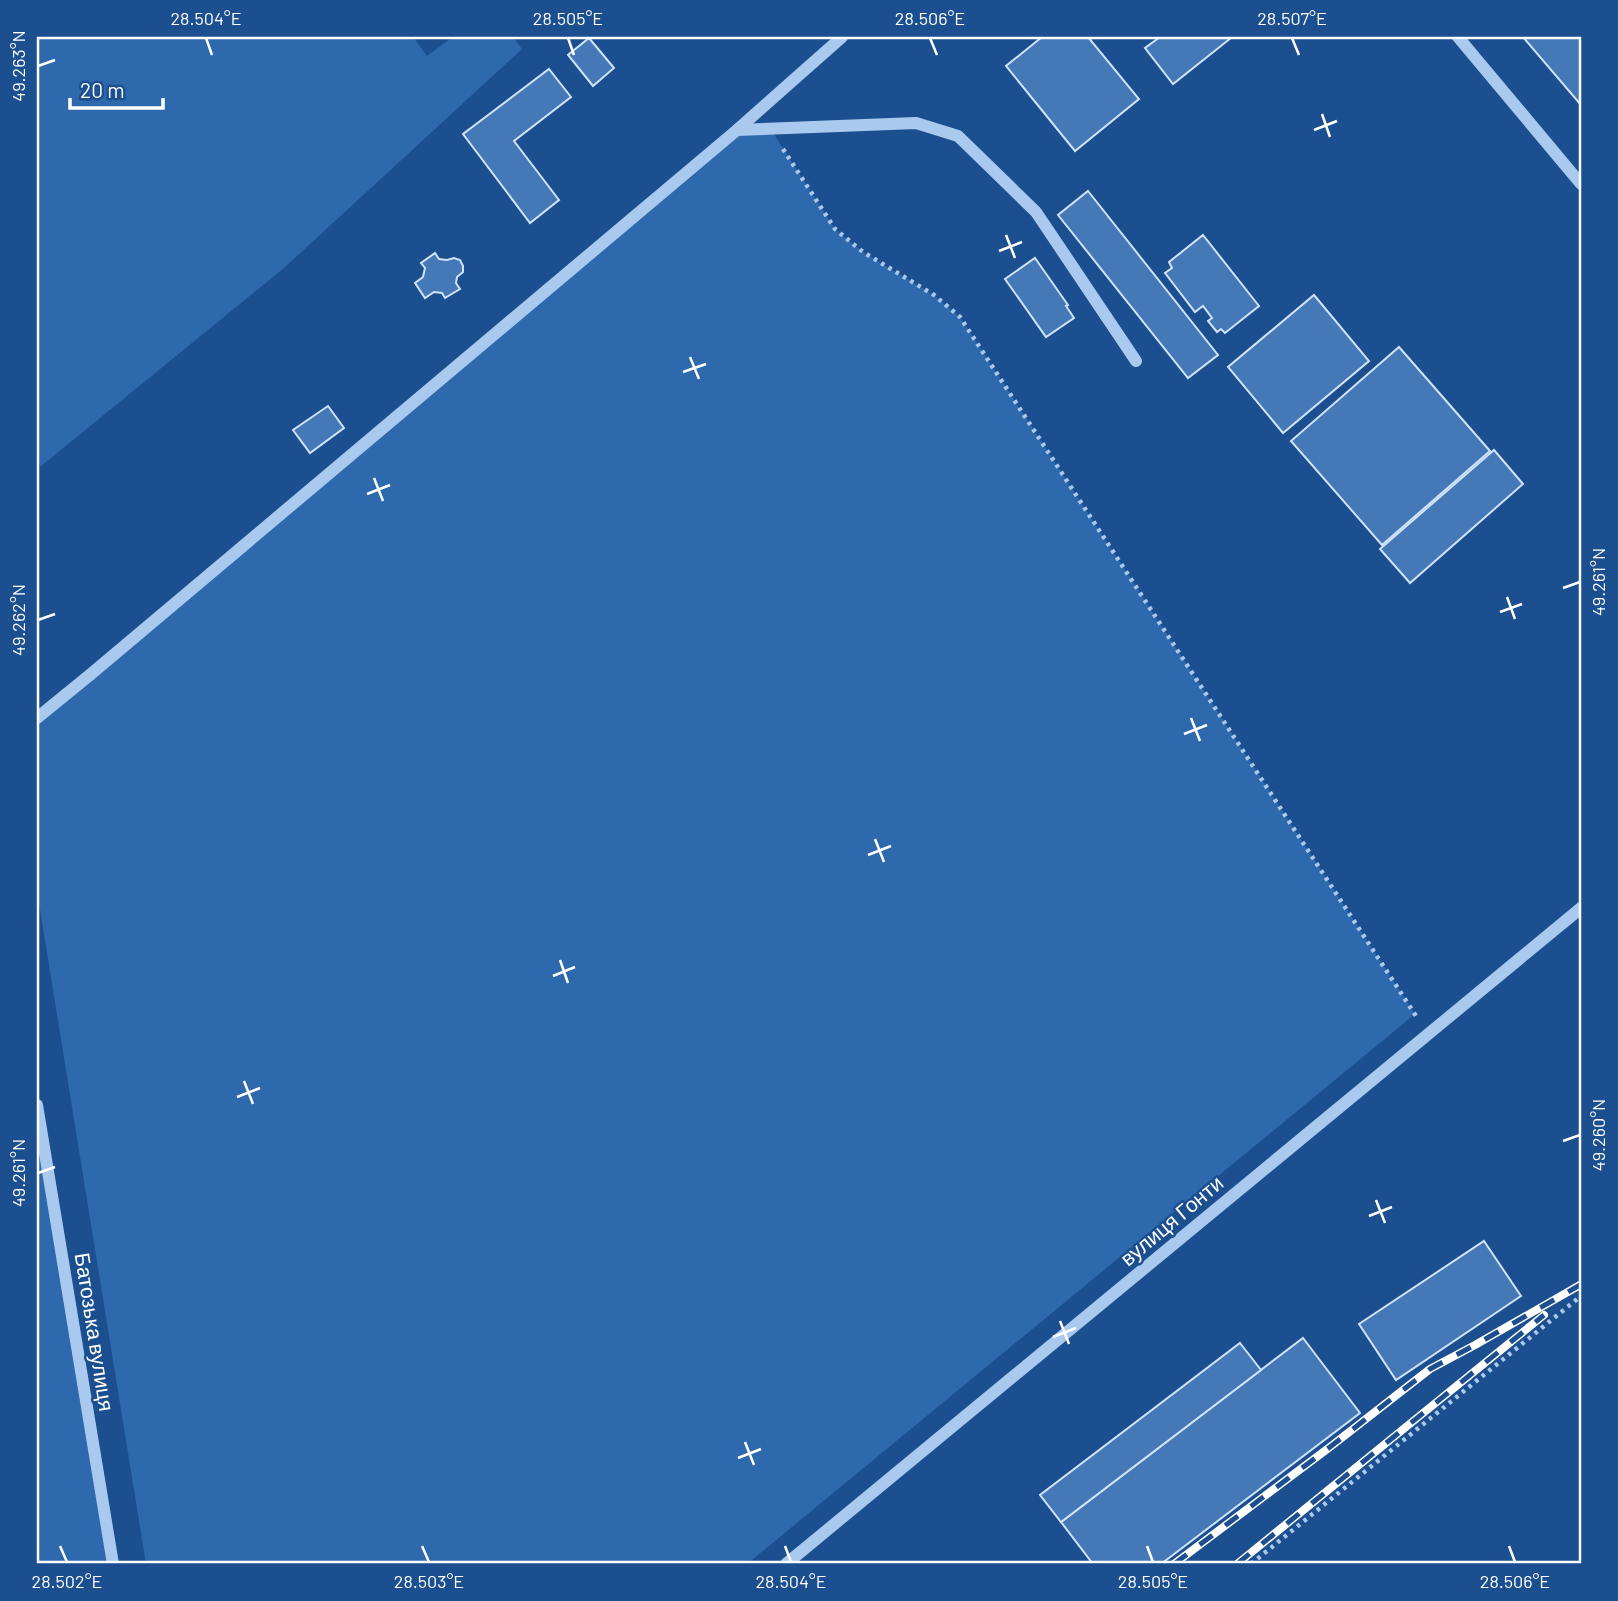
<svg xmlns="http://www.w3.org/2000/svg" width="1618" height="1601" viewBox="0 0 1618 1601" font-family="Barlow,sans-serif">
  <style>
    .green { fill: #2e69ad }
    .building { fill: #4478b7; stroke: #cfe3fa; stroke-width: 2 }
    .lines { fill: none; stroke-linecap: round; stroke-linejoin: round }
    .path { stroke: #a9c9ee; stroke-width: 4.5; stroke-dasharray: 3.5 5; stroke-linecap: butt }
    .minor { stroke: #a9c9ee; stroke-width: 12 }
    .rail-casing { stroke: #fff; stroke-width: 8 }
    .rail { stroke: #1b4f8f; stroke-width: 5; stroke-dasharray: 16; stroke-linecap: butt }
    .ticks { fill: none; stroke: #fff; stroke-width: 2.5 }
    .labels { text-anchor: middle; stroke-width: 5; stroke-linejoin: round; paint-order: stroke }
    .street-label { font-size: 21px; fill: #fff; stroke: #1b4f8f }
    .neatline { fill: none; stroke: #fff; stroke-width: 2.5 }
    .ticks-label { font-size: 18px; text-anchor: middle; fill: #fff }
  </style>
  <rect width="100%" height="100%" fill="#1b4f8f"/>
  <g class="green">
    <path d="M37,37H413L427,56L453,37H513L522,49L284,268L40,467L37,449Z"/>
    <path d="M770,128L835,229L863,252L934,295L960,317L1415,1014L747,1564H146L37,891V716L737,130Z"/>
    <path d="M37,1105L113,1564H37Z"/>
  </g>
  <g class="building">
    <path d="M1042,37H1088L1139,99L1075,151L1006,66Z"/>
    <path d="M1160,37H1230L1231,38L1173,84L1145,48Z"/>
    <path d="M1523,37H1581V105Z"/>
    <path d="M589,38L614,68L593,86L568,55Z"/>
    <path d="M549,69L571,97L514,141L559,200L530,223L463,134Z"/>
    <path d="M1088,191L1218,355L1188,378L1058,215Z"/>
    <path d="M1203,235L1259,306L1225,333L1221,329L1217,332L1208,321L1212,318L1203,306L1195,312L1165,273L1172,268L1169,262Z"/>
    <path d="M435,253L439,259L447,260L454,258L460,260L463,266V272L457,277L456,283L460,289L445,298L442,293L434,292L425,298L415,283L423,277L425,268L421,263Z"/>
    <path d="M1035,258L1068,305L1066,306L1074,318L1046,337L1005,279Z"/>
    <path d="M1314,295L1369,361L1283,433L1228,367Z"/>
    <path d="M1399,347L1490,451L1382,545L1291,441Z"/>
    <path d="M328,406L344,428L310,453L293,430Z"/>
    <path d="M1494,450L1523,484L1410,583L1380,549Z"/>
    <path d="M1484,1241L1521,1296L1396,1380L1359,1324Z"/>
    <path d="M1303,1338L1360,1413L1161,1564H1093L1061,1522Z"/>
    <path d="M1240,1343L1261,1370L1061,1522L1040,1495Z"/>
  </g>
  <g class="lines">
    <g class="path">
      <path d="M783,149L835,229L863,252L934,295L960,317L1416,1016"/>
      <path d="M1251,1564L1581,1296"/>
    </g>
    <g class="minor">
      <path d="M1458,37L1581,184"/>
      <path d="M737,130L916,123L958,136L1036,212L1136,361"/>
      <path d="M37,718L91,674L737,130L842,37"/>
      <path d="M37,1105L113,1564"/>
      <path d="M786,1564L1581,908"/>
    </g>
    <defs>
      <g id="rail">
        <path d="M1174,1564L1330,1447L1430,1369L1475,1345L1580,1285"/>
        <path d="M1237,1564L1544,1315"/>
      </g>
    </defs>
    <use href="#rail" class="rail-casing"/>
    <use href="#rail" class="rail"/>
  </g>
  <path class="ticks" d="M206,38L212,55M568,38L574,55M930,38L937,55M1292,38L1299,55M38,66L55,60M1322,114L1330,137M1314,130L1337,121M1006,235L1015,258M999,251L1022,242M690,357L699,379M683,372L706,364M374,478L383,501M367,494L390,485M1563,588L1580,582M1507,597L1515,619M1500,612L1522,604M38,620L55,614M1191,718L1200,741M1184,734L1207,725M875,839L884,862M868,855L891,846M560,960L568,983M553,976L575,967M244,1081L253,1104M237,1097L260,1088M1563,1141L1580,1135M38,1173L55,1167M1376,1200L1385,1223M1369,1216L1392,1207M1060,1321L1069,1344M1053,1337L1076,1328M745,1442L754,1465M738,1458L761,1449M60,1546L67,1562M422,1546L429,1562M785,1546L791,1562M1147,1546L1153,1562M1509,1546L1515,1562"/>
  <g class="labels">
    <g class="street-label">
      <text transform="translate(1172 1221) rotate(-40)" y="7">вулиця Гонти</text>
      <text transform="translate(94 1332) rotate(81)" y="7">Батозька вулиця</text>
    </g>
  </g>
  <rect width="1618" height="1601" fill="none" stroke="#1b4f8f" stroke-width="77"/>
  <path d="M70 98v10h93v-10" fill="none" stroke="#ffffff" stroke-width="3.5"/>
  <text x="80" y="98" font-size="21" fill="#ffffff" stroke="#1b4f8f" stroke-width="5" paint-order="stroke">20 m</text>
  <rect x="38" y="38" width="1542" height="1524" class="neatline"/>
  <g class="ticks-label">
    <text x="206" y="25">28.504°E</text>
    <text x="568" y="25">28.505°E</text>
    <text x="930" y="25">28.506°E</text>
    <text x="1292" y="25">28.507°E</text>
    <text transform="translate(19 66) rotate(-90)" y="6">49.263°N</text>
    <text transform="translate(1599 582) rotate(-90)" y="6">49.261°N</text>
    <text transform="translate(19 620) rotate(-90)" y="6">49.262°N</text>
    <text transform="translate(1599 1135) rotate(-90)" y="6">49.260°N</text>
    <text transform="translate(19 1173) rotate(-90)" y="6">49.261°N</text>
    <text x="67" y="1588">28.502°E</text>
    <text x="429" y="1588">28.503°E</text>
    <text x="791" y="1588">28.504°E</text>
    <text x="1153" y="1588">28.505°E</text>
    <text x="1515" y="1588">28.506°E</text>
  </g>
</svg>
